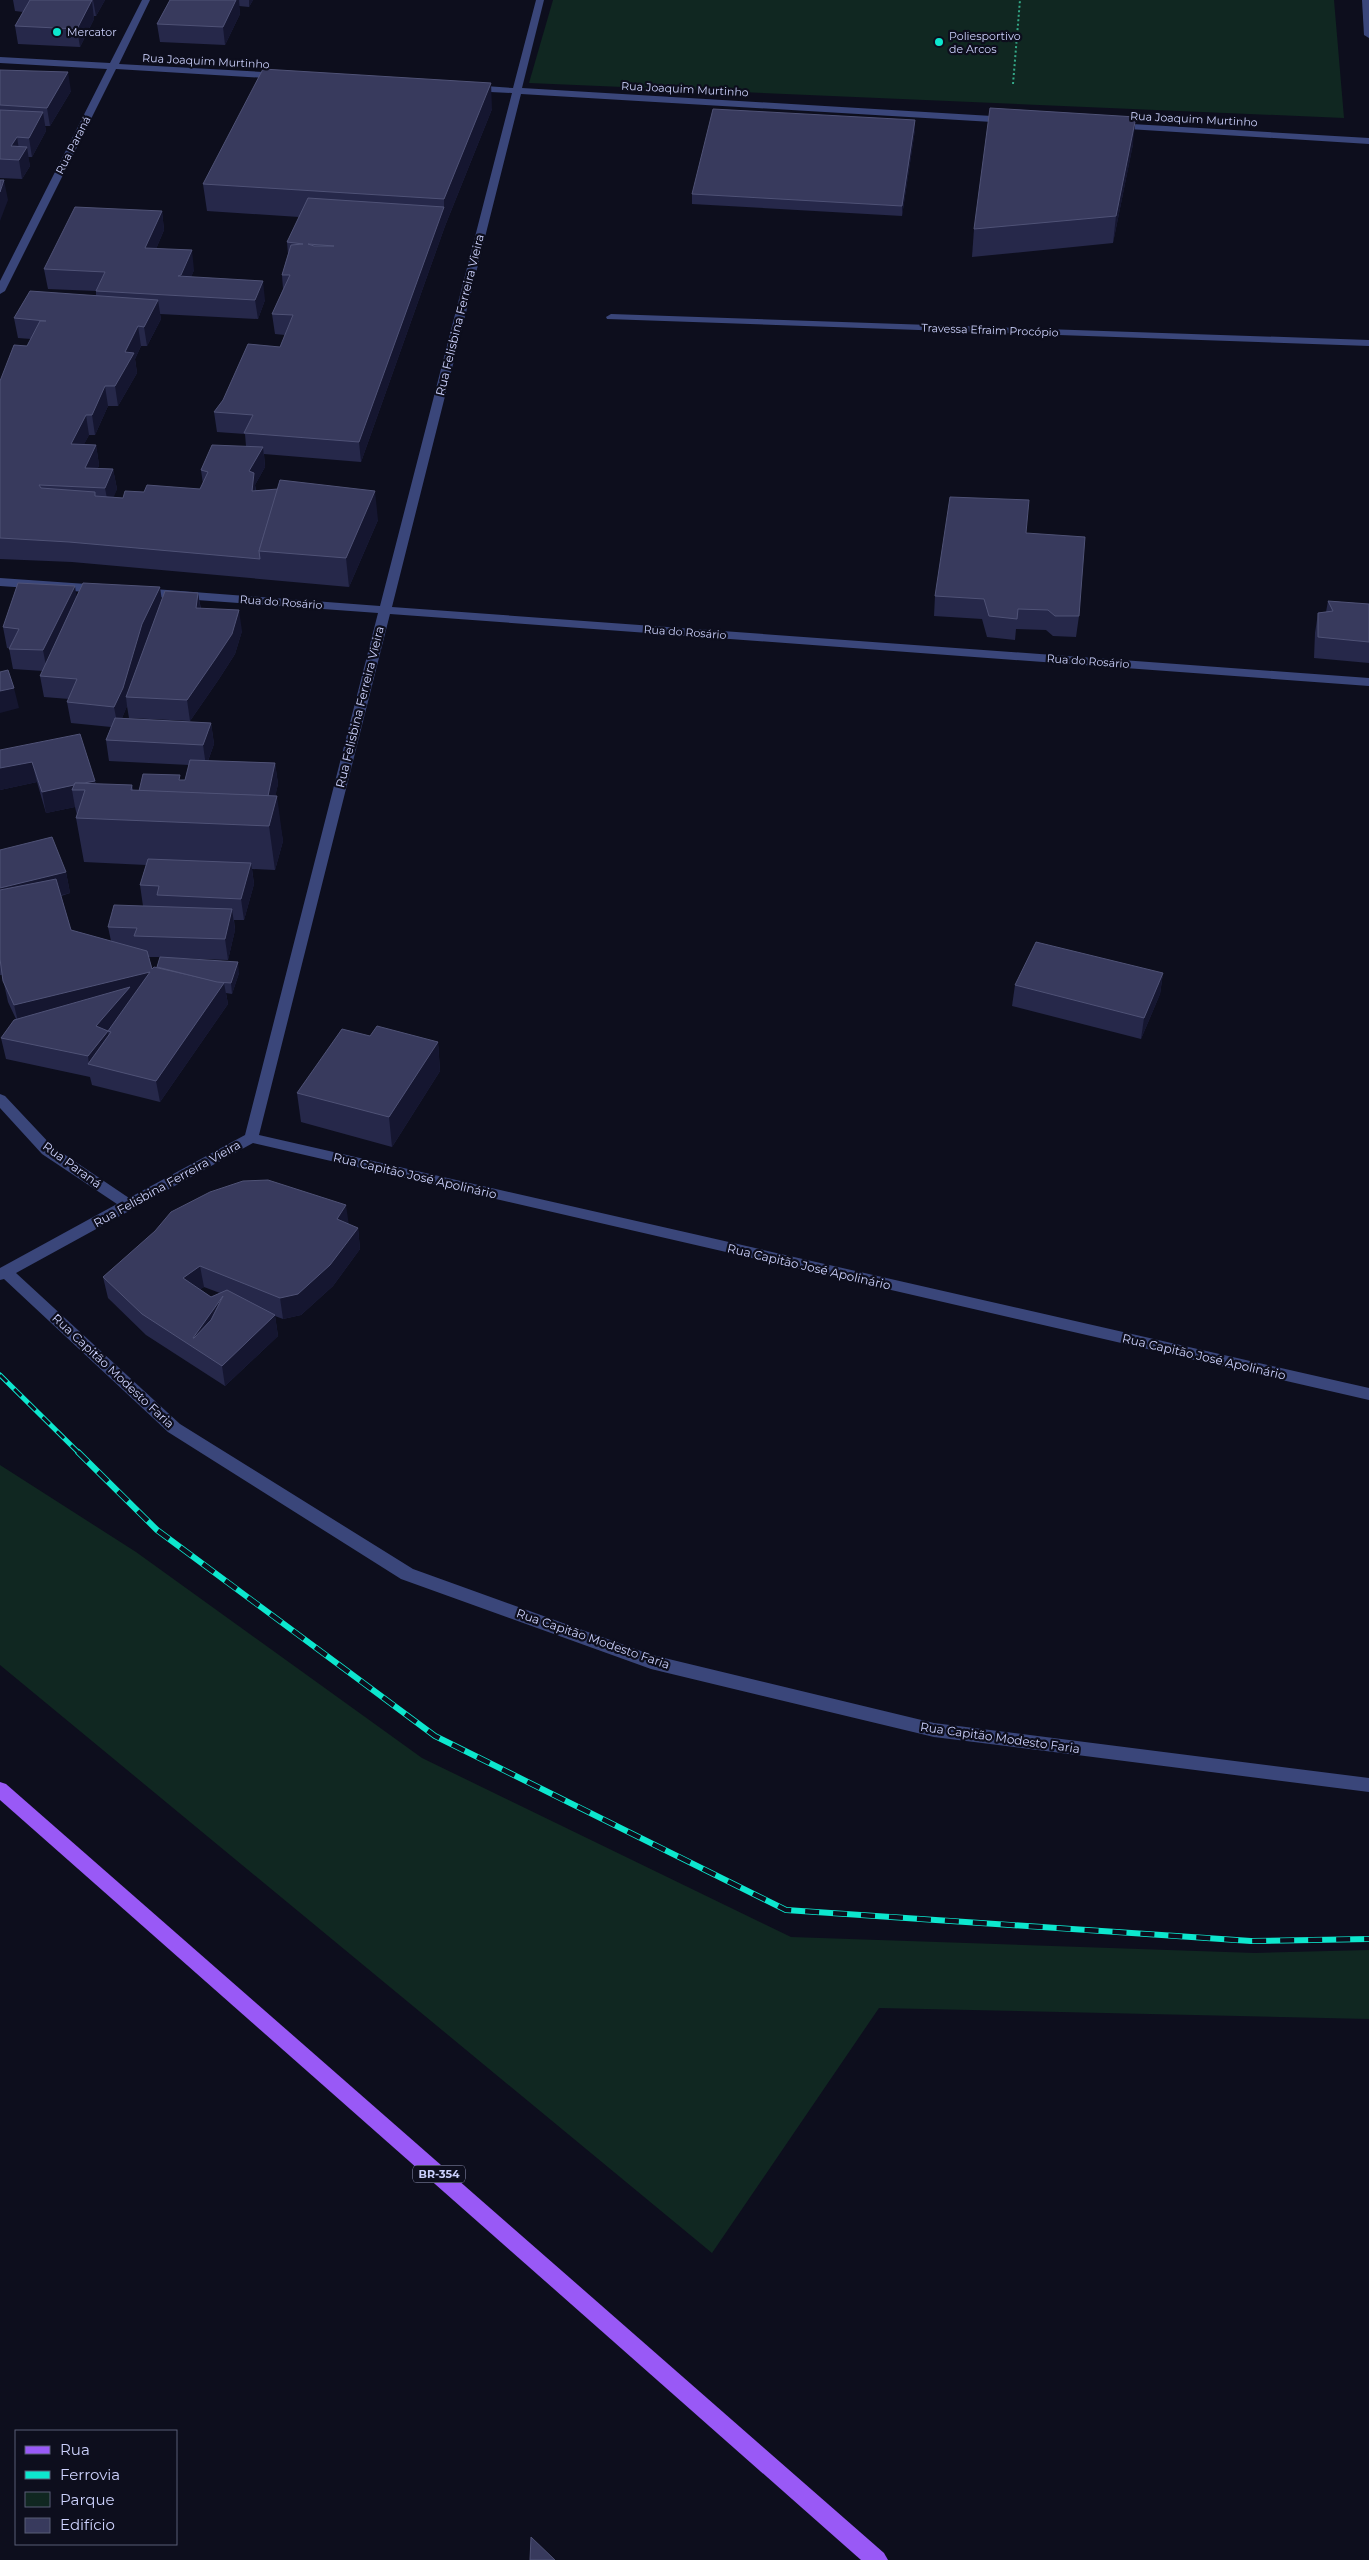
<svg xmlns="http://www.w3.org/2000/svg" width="1369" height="2560" viewBox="0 0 1369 2560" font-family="Montserrat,sans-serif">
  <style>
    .green { fill: #102721 }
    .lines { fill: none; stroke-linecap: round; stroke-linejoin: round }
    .path { stroke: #34a988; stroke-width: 2; stroke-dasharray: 2 2.5; stroke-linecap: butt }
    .minor { fill: #3a467a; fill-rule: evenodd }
    .major { fill: #9959f6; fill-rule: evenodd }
    .rail-far1-casing { stroke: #0de7ce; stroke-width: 5 }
    .rail-casing { stroke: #0de7ce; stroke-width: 6 }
    .rail-far1 { stroke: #0d0e1d; stroke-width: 3; stroke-dasharray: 10; stroke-linecap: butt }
    .rail { stroke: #0d0e1d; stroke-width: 4.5; stroke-dasharray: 14; stroke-linecap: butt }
    .wall { fill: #26284a; fill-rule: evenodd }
    .shaded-wall { fill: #151630 }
    .building { fill: #383a5d; stroke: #4f5276; fill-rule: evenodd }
    .poi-dot { fill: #0de7ce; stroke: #0d0e1d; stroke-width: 2 }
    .labels { text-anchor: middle; stroke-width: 4.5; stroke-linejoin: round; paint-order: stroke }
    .far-poi-label { font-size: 11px; fill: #ccd1fc; stroke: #0d0e1d; text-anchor: start }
    .far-street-label { font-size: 11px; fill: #ccd1fc; stroke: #0d0e1d }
    .shield { fill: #0d0e1d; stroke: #9396b9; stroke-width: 1 }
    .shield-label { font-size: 11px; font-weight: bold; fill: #ccd1fc }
    .street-label { font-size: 12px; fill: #ccd1fc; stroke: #0d0e1d }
  </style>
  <rect width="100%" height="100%" fill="#0d0e1d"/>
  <g class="green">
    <path d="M553,0H1334L1344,118L529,83Z"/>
    <path d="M0,1465L136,1552L422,1758L791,1937L1255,1953L1369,1950V2019L879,2008L712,2253L0,1665Z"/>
  </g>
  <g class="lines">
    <path class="path" d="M1013,84L1020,0"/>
    <g class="minor">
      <path d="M142,0H150L119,64L281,73L286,76L281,79L116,69L5,291L0,294V281L107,69L0,63V57L110,63Z"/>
      <path d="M536,0H544L522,88L1009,117L1014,120L1009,123L521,94L392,607L1369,678V686L390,614L259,1135L1369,1388V1400L253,1143L16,1273L180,1424L413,1569L652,1655L934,1723L1369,1778V1792L934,1737L651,1669L401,1579L168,1432L4,1279L0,1280V1268L117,1204L42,1154L0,1108V1094L5,1096L52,1146L129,1198L245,1135L378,613L141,596L135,592L141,588L380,606L512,93L471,91L466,88L471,85L513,88Z"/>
      <path d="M1362,0H1369V38L1364,35Z"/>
      <path d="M1115,123L1369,138V144L1112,128V124Z"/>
      <path d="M611,314L1369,340V346L607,319L606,317Z"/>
      <path d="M0,578L101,585L107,589L101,593L0,586Z"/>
    </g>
    <path class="major" d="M0,1782L6,1784L884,2553L888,2560H861L0,1800Z"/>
    <defs>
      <path id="rail-far1" d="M0,1375L79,1453"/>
      <path id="rail" d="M78,1452L157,1530L435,1736L786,1910L1251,1941L1369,1939"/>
    </defs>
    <use href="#rail-far1" class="rail-far1-casing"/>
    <use href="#rail" class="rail-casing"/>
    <use href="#rail-far1" class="rail-far1"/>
    <use href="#rail" class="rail"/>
  </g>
  <g class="wall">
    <path d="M13,0H105L96,16H94V19L80,47L18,44L15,26L23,12L15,11Z"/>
    <path d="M170,0H253L249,7L239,6L240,14L225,45L160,42L157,24Z"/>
    <path d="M0,70L71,91L50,126H45L46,131L32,157H28L30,166L22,179L0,178Z"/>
    <path d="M492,109L445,226L361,462L264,454L265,467L255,485L256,490L378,520L349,587L72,562L0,559V381L27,346L31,339L18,338L14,318L96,295V291L48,289L44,269L162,211L164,230L156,249L194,270L191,277L265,300L258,319L160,314L161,319L147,346H141L135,359L137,373L118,406H108L95,435H89L84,444L96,445L99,465L98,468L113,469L117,489L113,497L123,498L144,492L200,489L203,484L201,470L246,446L245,434L217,432L214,412L280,347L285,335L275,334L272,314L283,289L282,275L288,254L287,242L299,217L207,211L203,184Z"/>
    <path d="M915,120V130L902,216L692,204V194Z"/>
    <path d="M1133,144L1113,243L972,257L974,229Z"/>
    <path d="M1026,533L1079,616L1076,637L1053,636L1046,630L1016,629L1015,640L987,637L982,619L934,616L935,596Z"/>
    <path d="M198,593L201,609L242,631L235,654L219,679L190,721L129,718L127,706L122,718L211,723L214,744L208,761L275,763L278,784L275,796L283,841L275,870L252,869L254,884L244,920H234L235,930L228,960L173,958L239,973L232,994L226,993L228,1004L160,1102L92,1085L90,1077L6,1059L1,1038L16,1019L8,1002L2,975H0V850L66,872L70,893L61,896L71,930L111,941L108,927L143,906L140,885L146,865L84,862L76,818L77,815L75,807L46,813L37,782L0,790V750L95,781L96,784L132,785L133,790L139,791L181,780H185L189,765L109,761L106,740L111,727L71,723L67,702L69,699L44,697L40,676L43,671L13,669L9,648H7L3,627L76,597L162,599ZM149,957H160L157,967L152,969Z"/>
    <path d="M1328,601L1369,604V663L1314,658L1315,633L1318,613L1326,612Z"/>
    <path d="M1163,973L1160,994L1141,1039L1012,1006L1015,985Z"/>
    <path d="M370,1036L438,1042L440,1071L392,1147L301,1122L297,1093Z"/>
    <path d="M348,1224L358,1228L360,1249L333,1286L301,1315L283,1319L275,1316L278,1336L225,1386L146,1335L108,1298L103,1277ZM204,1287L220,1293L211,1297L200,1289Z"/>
  </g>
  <g class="shaded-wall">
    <path d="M92,0L94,19L80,47L77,29Z"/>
    <path d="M93,0H105L96,16Z"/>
    <path d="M236,0H239L240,14L225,45L223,27Z"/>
    <path d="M249,0H253L249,7Z"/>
    <path d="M68,72L71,91L50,126L47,108Z"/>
    <path d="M491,83L492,109L445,226L361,462L359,442L444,207V199Z"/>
    <path d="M43,112L46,131L32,157L29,138Z"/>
    <path d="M1136,117L1133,144L1113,243L1116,216Z"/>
    <path d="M915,120V130L902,216V206Z"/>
    <path d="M17,137L20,156L11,146Z"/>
    <path d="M27,147L30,166L22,179L19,160Z"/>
    <path d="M4,180L8,200L0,221V192Z"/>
    <path d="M162,211L164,230L148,268L145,248Z"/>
    <path d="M192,250L194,270L184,295L178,276Z"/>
    <path d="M263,281L265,300L258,319L255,300Z"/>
    <path d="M158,300L161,319L147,346L144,327Z"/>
    <path d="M138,326L141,346L135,359L137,373L118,406L115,386L125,352Z"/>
    <path d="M105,386L108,406L95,435L92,415Z"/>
    <path d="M86,415L89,435L74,464L71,444Z"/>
    <path d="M96,445L99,465L89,488L85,468Z"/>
    <path d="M263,447L265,467L255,485L256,494L255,511L249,471Z"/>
    <path d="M113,469L117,489L109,509L105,488Z"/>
    <path d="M375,491L378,520L349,587L346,558Z"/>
    <path d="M75,586L78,607L47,671L43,650Z"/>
    <path d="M160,587L163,608L126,697L127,706L118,728L114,707L142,624Z"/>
    <path d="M198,593L201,613L196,608Z"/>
    <path d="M239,610L242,631L235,654L219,679L190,721L187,700Z"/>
    <path d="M14,688L19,708L0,713V691Z"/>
    <path d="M211,723L214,744L206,766L203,745Z"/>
    <path d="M32,762L37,782L0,790V768Z"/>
    <path d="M275,763L278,784L269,826L264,814Z"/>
    <path d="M95,781L99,802L85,790H72L75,807L46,813L42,792Z"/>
    <path d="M277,796L283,841L275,870L269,826Z"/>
    <path d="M251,863L254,884L244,920L241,899Z"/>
    <path d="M66,872L70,893L0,910V888Z"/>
    <path d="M232,909L235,930L228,960L225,939Z"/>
    <path d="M238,962L239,973L232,994L231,983Z"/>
    <path d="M150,972L111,1032L108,1031L112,1052L89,1065L88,1056L96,1026H19L14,1005Z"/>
    <path d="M1163,973L1160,994L1141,1039L1144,1018Z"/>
    <path d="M224,983L228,1004L160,1102L156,1081Z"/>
    <path d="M438,1042L440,1071L392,1147L389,1117Z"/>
    <path d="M346,1205L349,1226L337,1219Z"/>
    <path d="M358,1228L360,1249L333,1286L301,1315L283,1319L280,1298Z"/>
    <path d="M200,1266L204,1287L187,1299L183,1278Z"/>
    <path d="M223,1296L202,1353L193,1338Z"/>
    <path d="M275,1315L278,1336L225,1386L222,1366Z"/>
  </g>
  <g class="building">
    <path d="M30,0H92L77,29L15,26Z"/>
    <path d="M170,0H236L223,27L157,24Z"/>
    <path d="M263,69L491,83L444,199L203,184Z"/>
    <path d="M0,70L68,72L47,108L0,105Z"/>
    <path d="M990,108L1136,117L1116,216L974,229Z"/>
    <path d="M713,109L915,120L902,206L692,194Z"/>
    <path d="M0,110L43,112L29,138L17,137L11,146L27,147L19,160L0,159Z"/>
    <path d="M0,180H4L0,192Z"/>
    <path d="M308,198L444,207L359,442L244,433L253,415L214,412L223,400L248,344L280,347L293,315L272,314L290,275H282L291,245L303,244L287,242ZM308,244L334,246H314Z"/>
    <path d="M75,207L162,211L145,248L192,250L181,275L178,276L263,281L255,300L96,291L105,272L44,269Z"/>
    <path d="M30,291L158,300L144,327L138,326L125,352L134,353L115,386H105L92,415H86L71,444L96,445L85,468L113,469L105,488L39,485L41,488L95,492V496L123,498L125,491L144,492L147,485L200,489L208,472L201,470L212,445L263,447L249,471L254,473L252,491L278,489L259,551L260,559L69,542L0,538V381L14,345L27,346L40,321H46L14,318Z"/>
    <path d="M280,480L375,491L346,558L259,551Z"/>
    <path d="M950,497L1029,500L1026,533L1085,537L1079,616H1055L1048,610L1018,609L1017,619L989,616L984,599L935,596Z"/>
    <path d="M18,583L75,586L43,650L9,649L19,629L3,627Z"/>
    <path d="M83,583L160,587L142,624L123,688L114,707L67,702L77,679L40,676Z"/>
    <path d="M165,591L198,593L196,608L239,610L232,634L216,658L187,700L126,697Z"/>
    <path d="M1328,601L1369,604V642L1318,637V613L1333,611Z"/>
    <path d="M8,670L14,688L0,691V672Z"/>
    <path d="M115,718L211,723L203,745L106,740Z"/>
    <path d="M80,734L95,781L84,783H75L74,785L42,792L32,762L0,768V750Z"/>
    <path d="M190,760L275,763L268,796L139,791L143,774L180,775L179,780H185Z"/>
    <path d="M75,783L132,785L131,790L277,796L269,826L76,818L85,790H72Z"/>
    <path d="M52,837L66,872L0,888V850Z"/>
    <path d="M148,859L251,863L241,899L157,895L159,886L140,885Z"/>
    <path d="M56,879L71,930L147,951L152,969L154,967L224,983L156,1081L88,1064L111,1032L108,1031L88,1056L1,1038L14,1020L130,987L96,1026L108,1031L150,972L14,1005L3,981L0,959V890Z"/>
    <path d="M114,905L232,909L225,939L134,936L137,928L108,927Z"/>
    <path d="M1036,942L1163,973L1144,1018L1015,985Z"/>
    <path d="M160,957L238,962L231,983L217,982L157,967Z"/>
    <path d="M377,1026L438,1042L389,1117L297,1093L342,1029L370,1036Z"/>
    <path d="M268,1180L346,1205L337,1219L358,1228L330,1265L298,1294L280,1298L200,1266L183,1278L211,1297L227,1290L275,1315L222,1366L142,1314L103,1277L155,1231L171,1212L210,1192L243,1181ZM223,1296L211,1320L194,1338H193Z"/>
    <path d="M531,2537L555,2560H530Z"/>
  </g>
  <g class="poi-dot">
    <circle cx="57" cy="32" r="5"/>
    <circle cx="939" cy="42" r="5"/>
  </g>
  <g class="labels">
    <g class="far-poi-label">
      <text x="67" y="36">Mercator</text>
      <text x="949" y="40">Poliesportivo<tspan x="949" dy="13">de Arcos</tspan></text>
    </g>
    <g class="far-street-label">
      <text transform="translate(206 61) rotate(3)" y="4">Rua Joaquim Murtinho</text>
      <text transform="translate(685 89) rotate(3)" y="4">Rua Joaquim Murtinho</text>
      <text transform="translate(1194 119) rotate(3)" y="4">Rua Joaquim Murtinho</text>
      <text transform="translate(73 145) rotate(-63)" y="4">Rua Paraná</text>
      <text transform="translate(990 330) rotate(2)" y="4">Travessa Efraim Procópio</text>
      <text transform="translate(281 602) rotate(4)" y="4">Rua do Rosário</text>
      <text transform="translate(685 632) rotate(4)" y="4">Rua do Rosário</text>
      <text transform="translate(1088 661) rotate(4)" y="4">Rua do Rosário</text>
    </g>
    <rect class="shield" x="413" y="2165.5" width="52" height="17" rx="4"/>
    <g class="shield-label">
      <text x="439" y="2178">BR-354</text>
    </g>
    <g class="street-label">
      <text transform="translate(460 315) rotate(-76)" y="4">Rua Felisbina Ferreira Vieira</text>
      <text transform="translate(360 707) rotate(-76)" y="4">Rua Felisbina Ferreira Vieira</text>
      <text transform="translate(72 1165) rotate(36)" y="4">Rua Paraná</text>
      <text transform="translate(415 1176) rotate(13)" y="4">Rua Capitão José Apolinário</text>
      <text transform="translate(167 1184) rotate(-29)" y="4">Rua Felisbina Ferreira Vieira</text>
      <text transform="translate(809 1267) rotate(13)" y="4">Rua Capitão José Apolinário</text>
      <text transform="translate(1204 1357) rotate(13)" y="4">Rua Capitão José Apolinário</text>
      <text transform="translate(113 1371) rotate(43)" y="4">Rua Capitão Modesto Faria</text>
      <text transform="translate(593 1639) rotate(19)" y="4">Rua Capitão Modesto Faria</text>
      <text transform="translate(1000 1738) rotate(8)" y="4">Rua Capitão Modesto Faria</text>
    </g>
  </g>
  <rect x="15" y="2430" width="162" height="115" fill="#0d0e1d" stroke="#595c76"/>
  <rect x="25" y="2446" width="25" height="8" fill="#9959f6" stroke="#595c76"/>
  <text x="60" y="2455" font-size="15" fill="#ccd1fc">Rua</text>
  <rect x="25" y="2471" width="25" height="8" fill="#0de7ce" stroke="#595c76"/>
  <text x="60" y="2480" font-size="15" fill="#ccd1fc">Ferrovia</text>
  <rect x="25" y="2492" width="25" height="15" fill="#102721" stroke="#595c76"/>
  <text x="60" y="2505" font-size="15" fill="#ccd1fc">Parque</text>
  <rect x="25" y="2518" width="25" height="15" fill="#383a5d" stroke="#595c76"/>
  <text x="60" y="2530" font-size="15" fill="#ccd1fc">Edifício</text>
</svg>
